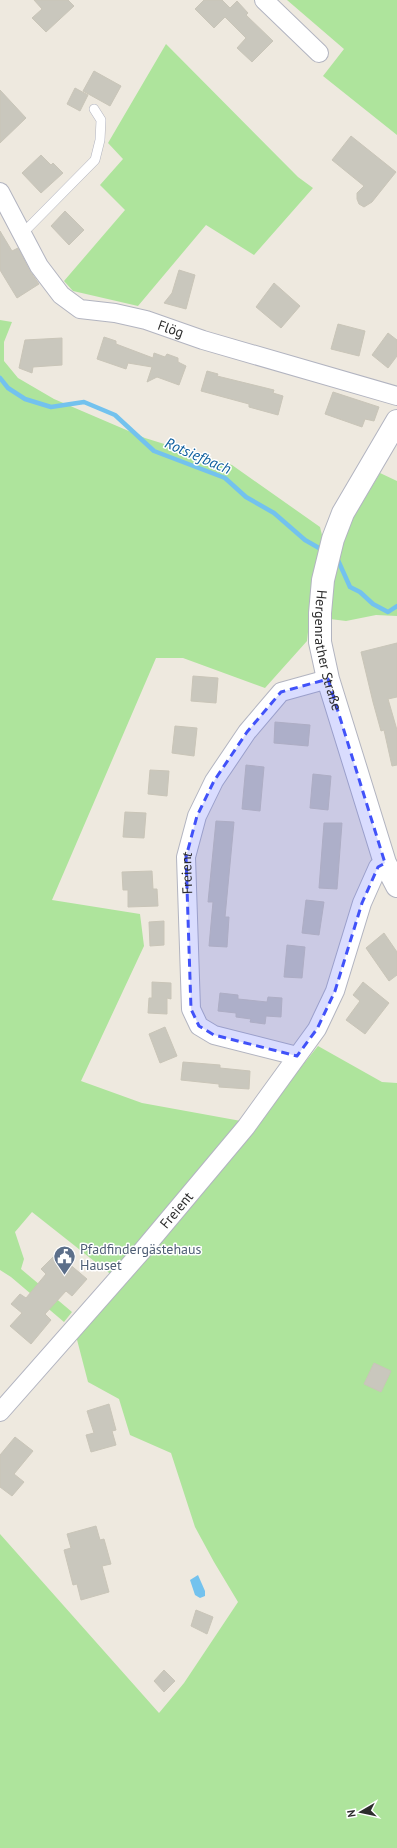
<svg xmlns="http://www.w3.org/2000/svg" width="397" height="1848" viewBox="0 0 397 1848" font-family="'PT Sans',sans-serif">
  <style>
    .green { fill: #aee49c }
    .water { fill: #73c2ee }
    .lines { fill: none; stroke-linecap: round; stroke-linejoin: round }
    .stream { stroke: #73c2ee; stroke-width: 4.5 }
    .building { fill: #c9c7bd; stroke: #c9c5b8 }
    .service-casing { stroke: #b2b4c0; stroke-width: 10 }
    .minor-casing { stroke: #b2b4c0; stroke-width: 20 }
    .tertiary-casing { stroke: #b2b4c0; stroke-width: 24 }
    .service { stroke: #fff; stroke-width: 9 }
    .minor { stroke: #fff; stroke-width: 18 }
    .tertiary { stroke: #fff; stroke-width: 22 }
    .marked { fill: #4152f9; fill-opacity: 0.2; stroke: #4152f9; stroke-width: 3; stroke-dasharray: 8 5; stroke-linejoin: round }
    .labels { text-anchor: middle; stroke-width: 3; stroke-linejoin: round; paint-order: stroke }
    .street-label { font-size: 14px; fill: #2c2c2c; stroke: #fff }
    .service-label { font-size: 14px; fill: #4e5e75; stroke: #fff; text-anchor: start }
    .water-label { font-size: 15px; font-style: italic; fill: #0e5f9f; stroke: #fff }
  </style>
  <rect width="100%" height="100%" fill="#eee9df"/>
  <g class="green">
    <path d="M287,0H397V135L323,76L344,49Z"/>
    <path d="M166,44L298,177L313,188L254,255L206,225L138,306L73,291L64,281L125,210L100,185L123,159L108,143Z"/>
    <path d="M0,320L12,322L4,342V361L18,378L54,399L145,438L232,465L320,527L324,543L313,587L307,641L265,688L183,658H156L52,900L140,914L144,946L81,1081L142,1103L241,1121L113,1276L32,1212L15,1232L24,1259L21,1269L72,1312L64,1322L11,1277L0,1270Z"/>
    <path d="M380,473L397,481V616L376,615L346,621L330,619L331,586L347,528Z"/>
    <path d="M318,1046L382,1082L397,1083V1848H0V1534L159,1713L184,1683L238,1602L214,1562L195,1527L171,1453L130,1435L119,1399L88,1382L75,1332L256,1123Z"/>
  </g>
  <path class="water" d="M198,1575L205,1591V1596L200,1598L195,1595L190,1580Z"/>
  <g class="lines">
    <g class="stream">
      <path d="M0,378L8,388L25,399L51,407L84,402L115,415L154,451L225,478L246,497L274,513L305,540L319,548"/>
      <path d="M337,558L350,587L360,592L373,604L388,612L397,606"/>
    </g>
  </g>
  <g class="building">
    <path d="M34,0H68L74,6L46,32L32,18L42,9Z"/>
    <path d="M204,0H222L230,8L237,1L248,13L246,15L273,41L252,62L237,48L246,38L225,17L214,28L195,9Z"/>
    <path d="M94,71L121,86L110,106L83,91Z"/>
    <path d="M75,88L88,95L80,111L67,104Z"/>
    <path d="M0,90L26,118L0,143Z"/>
    <path d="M351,136L396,172L372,202L364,207L359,204L357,199V193L364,186L332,160Z"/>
    <path d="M41,155L51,165L53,163L63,173L41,193L22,173Z"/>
    <path d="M65,211L84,230L69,245L51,226Z"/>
    <path d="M0,231L12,251L18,248L30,271L39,284L17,298L0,270Z"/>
    <path d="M179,270L195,275L186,309L164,303L172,293Z"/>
    <path d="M274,283L300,306L281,328L256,307Z"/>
    <path d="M338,324L365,331L359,356L331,349Z"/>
    <path d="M388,333L397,340V356L388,368L372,355Z"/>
    <path d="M104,337L116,341V344L153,358L154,353L165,357L167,354L178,358V362L186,366L179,385L157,377L147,382L152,367L128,363L126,369L97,359Z"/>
    <path d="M62,338V365L33,367L32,373L19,368L25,340Z"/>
    <path d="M207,371L218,374L217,376L274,390L273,393L283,396L278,415L249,407V404L201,391Z"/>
    <path d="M333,392L379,407L374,421L365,419L362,427L325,414Z"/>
    <path d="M397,643V697L388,699L397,730V765L392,766L384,730L381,731L373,702L361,652Z"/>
    <path d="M193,676L218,678L216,703L191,701Z"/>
    <path d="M275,722L310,725L308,746L274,743Z"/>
    <path d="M175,726L197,728L194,756L172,753Z"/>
    <path d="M246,765L264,767L260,811L242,809Z"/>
    <path d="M150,770L169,771L167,796L148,794Z"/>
    <path d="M313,774L331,776L328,810L310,808Z"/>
    <path d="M125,812L146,813L144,838L123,837Z"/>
    <path d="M216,821L234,822L225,917H229L227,947L209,946L213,902H208Z"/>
    <path d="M324,823H342L337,889L319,888Z"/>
    <path d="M152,871L153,889H157L158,906L128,907V890H123L122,872Z"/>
    <path d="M306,900L324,902L319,935L302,933Z"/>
    <path d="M164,921V945L150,946L149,922Z"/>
    <path d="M384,933L397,952V975L389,981L366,948Z"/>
    <path d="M287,945L305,947L302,978L284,977Z"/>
    <path d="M152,982L171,983V999L167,998V1014L148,1013L149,998H152Z"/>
    <path d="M363,982L389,1003L365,1034L346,1020L360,1001L353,995Z"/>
    <path d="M220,993L238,995V999L267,1002L268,997L282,998L281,1017L266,1016L265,1024L250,1022L251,1019L236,1017V1013L218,1011Z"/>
    <path d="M165,1027L177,1056L160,1063L149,1034Z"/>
    <path d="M183,1062L220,1065V1068L250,1071L249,1089L219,1087V1084L181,1080Z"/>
    <path d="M56,1254L60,1258L61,1257L87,1279L72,1296L66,1291L45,1314L51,1320L31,1344L10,1326L22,1313L11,1304L20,1294L26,1298L46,1274L41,1269Z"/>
    <path d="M374,1363L391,1371L381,1392L364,1384Z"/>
    <path d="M109,1404L116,1430L112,1431L116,1445L91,1452L86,1435L94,1433L87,1411Z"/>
    <path d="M15,1437L33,1451L14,1474L24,1482L12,1496L0,1487V1455Z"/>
    <path d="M96,1526L100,1540L104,1539L111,1564L102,1566L109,1592L81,1600L77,1584L73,1585L64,1550L71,1548L67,1534Z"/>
    <path d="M196,1610L213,1617L207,1634L191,1626Z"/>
    <path d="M164,1670L175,1681L164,1692L154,1681Z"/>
  </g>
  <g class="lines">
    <defs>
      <path id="service" d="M22,234L95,160L100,140L101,120L94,109"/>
      <g id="minor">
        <path d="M264,0L319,53"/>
        <path id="s1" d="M0,192L39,266L61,295L80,309L115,313L146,320L203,340L397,396"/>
        <path id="s2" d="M297,1056L214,1035L199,1026L191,1009L186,857L197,816L214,781L247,732L281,692L328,679"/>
        <path id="s3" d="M0,1412L142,1251L246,1127L317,1029L335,991L362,903L378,867L385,863"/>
      </g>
      <g id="tertiary">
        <path id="s4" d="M397,421L343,513L333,539L323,580L320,613V642L328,679L385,863L397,886"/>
      </g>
    </defs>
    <use href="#service" class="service-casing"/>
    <use href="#minor" class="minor-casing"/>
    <use href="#tertiary" class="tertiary-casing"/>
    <use href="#service" class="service"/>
    <use href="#minor" class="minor"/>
    <use href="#tertiary" class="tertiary"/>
  </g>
  <path class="marked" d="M328,679L385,863L378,867L362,903L335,991L317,1029L297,1056L214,1035L199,1026L191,1009L186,857L197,816L214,781L247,732L281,692Z"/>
  <defs>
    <symbol id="civic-pin" viewBox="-11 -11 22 30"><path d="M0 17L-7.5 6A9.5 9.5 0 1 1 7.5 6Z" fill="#5c6f8a" stroke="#fff"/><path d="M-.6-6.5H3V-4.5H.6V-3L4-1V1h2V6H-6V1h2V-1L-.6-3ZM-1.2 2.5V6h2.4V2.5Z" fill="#fff"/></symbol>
  </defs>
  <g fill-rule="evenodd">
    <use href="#civic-pin" x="52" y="1244" width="25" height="34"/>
  </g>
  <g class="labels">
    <g class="street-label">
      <text dy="5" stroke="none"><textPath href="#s1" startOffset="237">Flög</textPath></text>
      <text dy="5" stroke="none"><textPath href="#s4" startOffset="248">Hergenrather Straße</textPath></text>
      <text dy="5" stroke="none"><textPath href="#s2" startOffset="258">Freient</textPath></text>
      <text dy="5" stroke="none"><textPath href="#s3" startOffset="268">Freient</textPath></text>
    </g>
    <g class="service-label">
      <text x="80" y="1254">Pfadfindergästehaus<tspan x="80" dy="16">Hauset</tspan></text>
    </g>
    <g class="water-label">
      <text transform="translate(198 456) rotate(23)" y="5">Rotsiefbach</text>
    </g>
  </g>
  <g transform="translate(361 1812) rotate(261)" stroke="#ffffff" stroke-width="3" paint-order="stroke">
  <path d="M0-3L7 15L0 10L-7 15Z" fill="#2c2c2c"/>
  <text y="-6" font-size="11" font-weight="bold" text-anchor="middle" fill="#2c2c2c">N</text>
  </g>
</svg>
